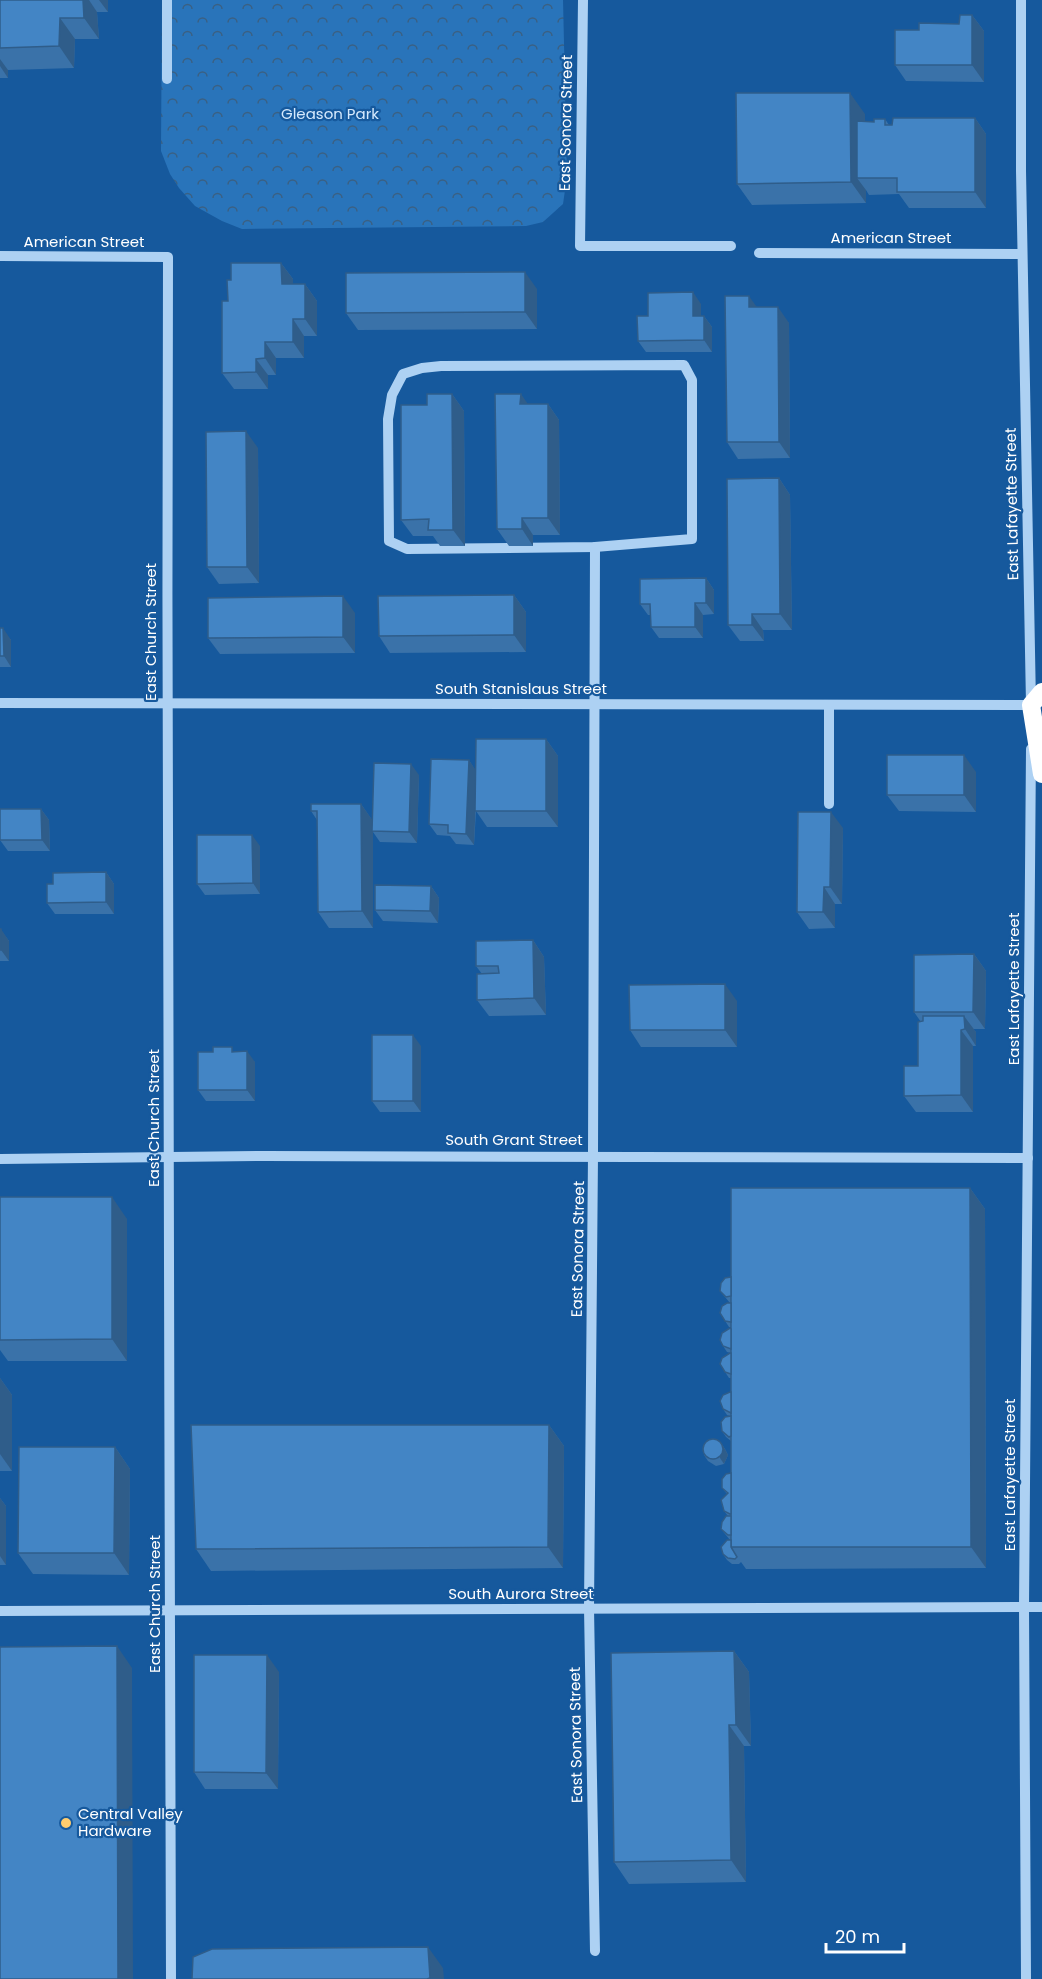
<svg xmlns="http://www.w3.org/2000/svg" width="1042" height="1979" viewBox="0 0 1042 1979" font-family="Poppins,sans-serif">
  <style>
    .park { fill: url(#park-crowns) }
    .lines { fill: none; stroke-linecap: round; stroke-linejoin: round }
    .minor { stroke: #add1f3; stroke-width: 10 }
    .highway { stroke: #fff; stroke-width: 18 }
    .wall { fill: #3a72a9 }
    .shaded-wall { fill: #2f5d8a }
    .building { fill: #4385c5; stroke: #2f5d8a; stroke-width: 1.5 }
    .poi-dot { fill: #ffcd6f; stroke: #16599d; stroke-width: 2 }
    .labels { text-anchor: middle; stroke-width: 4.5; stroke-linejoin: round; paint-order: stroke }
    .park-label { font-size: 15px; fill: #d5e9fd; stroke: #16599d }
    .street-label { font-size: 15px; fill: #fff; stroke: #16599d }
    .poi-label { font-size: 15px; fill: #fff; stroke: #16599d; text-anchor: start }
  </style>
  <defs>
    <pattern id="park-crowns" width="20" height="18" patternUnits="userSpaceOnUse" patternTransform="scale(1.5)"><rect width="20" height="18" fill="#2974ba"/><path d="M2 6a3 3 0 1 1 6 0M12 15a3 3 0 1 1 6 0" fill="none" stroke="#3a6083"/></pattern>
  </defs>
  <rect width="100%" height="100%" fill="#16599d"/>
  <path class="park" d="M162,0H563L567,176L563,204L543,222L526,226L242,229L222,221L195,206L179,188L170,174L161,151Z"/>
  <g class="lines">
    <g class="minor">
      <path d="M167,0V79"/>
      <path d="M583,0L580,246H731"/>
      <path d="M1021,0V171L1031,704"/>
      <path d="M759,253L1022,254"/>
      <path d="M0,256L168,257C166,831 170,1405 171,1979"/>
      <path d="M684,365L692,380V539L595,547L407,549L389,541L388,419L392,395L403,374L422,368L441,366Z"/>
      <path d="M595,547L593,1155L589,1608L595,1951"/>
      <path d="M0,703L1035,705"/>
      <path d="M829,804V705"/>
      <path d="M0,1159L265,1156L1028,1158"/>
      <path d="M0,1611L1042,1607"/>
      <path d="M1026,1979L1024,1607L1031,749"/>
    </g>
    <path class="highway" d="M1042,692L1031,705L1042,774"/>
  </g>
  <g class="wall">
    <path d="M0,0H108V12H97L99,39H75L74,68L8,70V78H0Z"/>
    <path d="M972,15L984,31V82L906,81L895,65L919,30L959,24Z"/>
    <path d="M865,114V121L874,122L885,119L889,125L975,118L986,134V208H909L899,194L869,195L866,190V203L752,205L737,184Z"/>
    <path d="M281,263L293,279V284H305L317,301V336H304V358H276V375H268V389H234L222,373L228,301L231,280Z"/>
    <path d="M537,289V329L358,330L346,313Z"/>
    <path d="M701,304V316H704L712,327V352H646L638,341L648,316Z"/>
    <path d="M757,307L789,323L790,458L738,459L727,442Z"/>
    <path d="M452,394L464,411L465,546H440L433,536H413L401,520L427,405Z"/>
    <path d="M548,404L559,420L560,535H533V546H509L497,529Z"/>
    <path d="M258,448L259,583L219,584L207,567Z"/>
    <path d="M779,478L790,495L792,630H763L764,641H740L728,625Z"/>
    <path d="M706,578L714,590V614L703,615V638H659L651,627L650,615H648L640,604Z"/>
    <path d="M514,595L526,612V652L390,653L379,636Z"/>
    <path d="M355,613V653L220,654L208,638Z"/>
    <path d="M0,628L11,640V667H0Z"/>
    <path d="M546,739L558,756V827H487L476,811L474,845L456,844L450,836L437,835L429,824L469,760L475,770Z"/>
    <path d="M976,772V812L899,811L887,795Z"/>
    <path d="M419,775L417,843L380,842L373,832V928H329L318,912L317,820L311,811L361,804L372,820Z"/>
    <path d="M41,809L49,820L50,851H8L0,840Z"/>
    <path d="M843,828L842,904H835V928L809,929L797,912Z"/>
    <path d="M260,846V894L205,895L197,884Z"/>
    <path d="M106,872L114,884V914H55L47,903L53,884Z"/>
    <path d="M431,886L439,898L438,923L383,921L375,910Z"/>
    <path d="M0,929L9,941V961H0Z"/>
    <path d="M533,940L544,957L546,1015L489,1016L477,1000L482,974L476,966Z"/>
    <path d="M974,954L986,971L985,1029H973L976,1032V1046H973V1112H916L904,1096L918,1066L921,1022L914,1012Z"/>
    <path d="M737,1001V1047H641L630,1030Z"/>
    <path d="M421,1046V1112H380L372,1101Z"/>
    <path d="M235,1052L255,1062V1101H206L198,1090Z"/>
    <path d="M970,1188L985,1209L986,1568L746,1569L741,1562L739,1564H732L727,1560L723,1554L730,1540L721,1529L728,1516L724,1511L727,1494L722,1488L731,1473V1441L726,1437L722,1431L730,1416L727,1415L723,1409L731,1392V1378H729L725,1372L731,1353L727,1352L723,1346L731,1327H729L720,1313L730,1303L720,1291L731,1277Z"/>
    <path d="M0,1197L127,1219V1361H8L0,1350Z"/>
    <path d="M0,1378L12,1395V1471H0Z"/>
    <path d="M549,1425L564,1446L563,1568L211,1571L196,1549Z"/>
    <path d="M721,1443L725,1449L728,1455L724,1464L716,1466L708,1461L704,1455Z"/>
    <path d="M115,1447L130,1469L129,1575L33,1574L18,1553Z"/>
    <path d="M0,1498L6,1506V1565H0Z"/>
    <path d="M734,1651L749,1672L751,1746H744L746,1882L629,1884L614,1862Z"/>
    <path d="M279,1672L278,1789H205L194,1772Z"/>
  </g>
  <g class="shaded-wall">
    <path d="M83,0H89L97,12L99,39L84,18Z"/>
    <path d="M99,0H108V12Z"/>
    <path d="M972,15L984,31V82L972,65Z"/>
    <path d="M60,18L75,39L74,68L59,46Z"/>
    <path d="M0,59L8,70V78L0,66Z"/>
    <path d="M850,93L865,114L866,178H857L866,190V203L851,182Z"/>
    <path d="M975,118L986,134V208L975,192Z"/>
    <path d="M281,263L293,279V301L282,284Z"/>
    <path d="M525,272L537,289V329L525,312Z"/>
    <path d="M305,284L317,301V336L305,319Z"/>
    <path d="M693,292L701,304V327L693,316Z"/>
    <path d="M749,296L761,313L749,307Z"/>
    <path d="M778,307L789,323L790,458L779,442Z"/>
    <path d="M704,316L712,327V352L704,340Z"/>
    <path d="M293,319L304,336V358L293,342Z"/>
    <path d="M265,342L276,358V375L265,358Z"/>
    <path d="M256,359L268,375V389L256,372Z"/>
    <path d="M452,394L464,411L465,546L453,530Z"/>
    <path d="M521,394L532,410L520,404Z"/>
    <path d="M548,404L559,420L560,535L548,518Z"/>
    <path d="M246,431L258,448L259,583L247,567Z"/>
    <path d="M779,478L790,495L792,630L780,614Z"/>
    <path d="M522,518L533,535V546L522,529Z"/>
    <path d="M706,578L714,590V614L706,603Z"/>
    <path d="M514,595L526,612V652L514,635Z"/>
    <path d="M343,596L355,613V653L343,637Z"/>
    <path d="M695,603L703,615V638L695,627Z"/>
    <path d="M752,614L763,630L764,641L752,625Z"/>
    <path d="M3,628L11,640V667L4,656Z"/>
    <path d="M546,739L558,756V827L546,811Z"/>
    <path d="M964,755L976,772V812L964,795Z"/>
    <path d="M469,760L477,772L474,845L466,834Z"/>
    <path d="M411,764L419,775L417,843L409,832Z"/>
    <path d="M361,804L373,821V928L362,911Z"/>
    <path d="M41,809L49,820L50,851L42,840Z"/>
    <path d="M831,812L843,828L842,904L830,887Z"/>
    <path d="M252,835L260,846V894L253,883Z"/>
    <path d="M106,872L114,884V914L106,902Z"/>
    <path d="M431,886L439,898L438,923L430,911Z"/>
    <path d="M824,887L835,904V928L823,912Z"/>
    <path d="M1,929L9,941V961L1,950Z"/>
    <path d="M533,940L544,957L546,1015L534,998Z"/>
    <path d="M974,954L986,971L985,1029L973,1012Z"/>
    <path d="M725,984L737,1001V1047L725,1030Z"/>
    <path d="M964,1016L976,1032V1046L965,1029Z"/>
    <path d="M961,1030L973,1046V1112L961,1095Z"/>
    <path d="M413,1035L421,1046V1112L413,1101Z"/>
    <path d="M247,1051L255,1062V1101L247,1090Z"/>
    <path d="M970,1188L985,1209L986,1568L971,1547Z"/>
    <path d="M112,1197L127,1219V1361L112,1339Z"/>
    <path d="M0,1378L12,1395V1471L0,1454Z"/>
    <path d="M549,1425L564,1446L563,1568L548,1547Z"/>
    <path d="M721,1443L725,1449L728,1455L724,1464L720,1458Z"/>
    <path d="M115,1447L130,1469L129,1575L114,1553Z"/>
    <path d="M0,1498L6,1506V1565L0,1556Z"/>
    <path d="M117,1646L132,1668L133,1979H118Z"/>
    <path d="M734,1651L749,1672L751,1746L736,1725Z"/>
    <path d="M267,1655L279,1672L278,1789L266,1773Z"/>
    <path d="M729,1725L744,1746L746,1882L731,1860Z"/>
    <path d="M428,1947L443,1968L444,1979H430V1978Z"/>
  </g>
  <g class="building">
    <path d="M0,0H83L84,18H60L59,46L0,48Z"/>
    <path d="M960,15H972V65H895V30H919V23L959,24Z"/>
    <path d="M736,93H850L851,182L737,184Z"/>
    <path d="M893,118H975V192H897V178H857V121L874,122V119H885V125H892Z"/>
    <path d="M231,263H281L282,284H305V319H293V342H265V358L256,359V372L222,373V301H228L227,280H231Z"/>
    <path d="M525,272V312L346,313V273Z"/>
    <path d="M693,292V316H704V340L638,341L637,316H648V293Z"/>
    <path d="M725,296H749V307H778L779,442H727Z"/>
    <path d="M427,394H452L453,530H428L429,519L401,520V405H427Z"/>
    <path d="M495,394H521L520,404H548V518H522V529H497Z"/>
    <path d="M246,431L247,567H207L206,432Z"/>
    <path d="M779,478L780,614H752V625H728L727,479Z"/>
    <path d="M706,578V603H695V627H651L650,604H640V579Z"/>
    <path d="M514,595V635L379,636L378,596Z"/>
    <path d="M343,596V637L208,638V598Z"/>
    <path d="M0,628H3L4,656H0Z"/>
    <path d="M476,739H546V811H475Z"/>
    <rect x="887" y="755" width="77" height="40"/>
    <path d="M431,759L469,760L466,834L448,833V825L429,824Z"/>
    <path d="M374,763L411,764L409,832L372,831Z"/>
    <path d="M311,804H361L362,911L318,912L317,811H311Z"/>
    <path d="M0,809H41L42,840H0Z"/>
    <path d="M798,812H831L830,887H824L823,912H797Z"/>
    <path d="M197,835H252L253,883L197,884Z"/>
    <path d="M106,872V902L47,903V884H53V873Z"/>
    <path d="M375,885L431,886L430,911L375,910Z"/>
    <rect x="0" y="929" width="1" height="21"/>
    <path d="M533,940L534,998L477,1000V974L499,973L498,966H476V941Z"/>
    <path d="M974,954L973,1012H914V955Z"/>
    <path d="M725,984V1030H630L629,985Z"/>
    <path d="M923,1016H964L965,1029L961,1030V1095L904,1096V1066H918V1022L923,1021Z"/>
    <rect x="372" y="1035" width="41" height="66"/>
    <path d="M213,1047H232V1052L247,1051V1090H198V1052H213Z"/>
    <path d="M731,1188H970L971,1547H731Z"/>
    <path d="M0,1197H112V1339L0,1340Z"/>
    <path d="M731,1277V1296L726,1297L720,1291L721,1283L725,1278Z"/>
    <path d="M727,1303H731V1322L725,1321L720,1313L722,1306Z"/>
    <path d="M730,1328L731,1329V1349L723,1346L720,1340L722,1333Z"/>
    <path d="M730,1353H731V1374L725,1372L720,1364L722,1358Z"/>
    <path d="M730,1392H731V1413L723,1409L720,1401L723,1395Z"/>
    <path d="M731,1416V1436L729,1437L722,1431L721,1422L725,1417Z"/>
    <path d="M191,1425H549L548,1547L196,1549Z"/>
    <circle cx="713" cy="1449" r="10"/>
    <path d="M19,1447H115L114,1553H18Z"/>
    <path d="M731,1473V1514H730L724,1511L721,1500L728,1493L722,1488V1479L726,1474Z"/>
    <path d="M726,1516H731V1535H728L721,1529L722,1522Z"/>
    <path d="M727,1540H731V1547L737,1557L735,1559L728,1558L723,1554L721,1547Z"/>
    <path d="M117,1646L118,1979H0V1647Z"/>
    <path d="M734,1651L736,1725H729L731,1860L614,1862L611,1653Z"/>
    <path d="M194,1655H267L266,1773L194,1772Z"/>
    <path d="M428,1947L430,1978L427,1979H192L193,1957L212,1949Z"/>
  </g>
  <circle class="poi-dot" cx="66" cy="1823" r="6"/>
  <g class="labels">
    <g class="park-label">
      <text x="330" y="119">Gleason Park</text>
    </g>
    <g class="street-label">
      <text transform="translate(566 123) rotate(-89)" y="5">East Sonora Street</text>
      <text x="891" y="243">American Street</text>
      <text x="84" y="247">American Street</text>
      <text transform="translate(1012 504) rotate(-91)" y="5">East Lafayette Street</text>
      <text transform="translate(151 632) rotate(-90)" y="5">East Church Street</text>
      <text x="521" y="694">South Stanislaus Street</text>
      <text transform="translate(1014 989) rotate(-90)" y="5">East Lafayette Street</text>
      <text transform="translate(154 1118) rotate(-90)" y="5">East Church Street</text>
      <text x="514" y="1145">South Grant Street</text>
      <text transform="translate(578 1249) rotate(-89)" y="5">East Sonora Street</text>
      <text transform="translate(1010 1475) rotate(-90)" y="5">East Lafayette Street</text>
      <text x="521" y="1599">South Aurora Street</text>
      <text transform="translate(155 1604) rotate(-90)" y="5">East Church Street</text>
      <text transform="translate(576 1735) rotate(-91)" y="5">East Sonora Street</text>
    </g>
    <g class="poi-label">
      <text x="78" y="1819">Central Valley<tspan x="78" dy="17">Hardware</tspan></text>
    </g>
  </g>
  <path d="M826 1943v9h78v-9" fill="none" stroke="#ffffff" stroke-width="3"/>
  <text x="835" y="1943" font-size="18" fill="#ffffff" stroke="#16599d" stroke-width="4.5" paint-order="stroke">20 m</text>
</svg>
